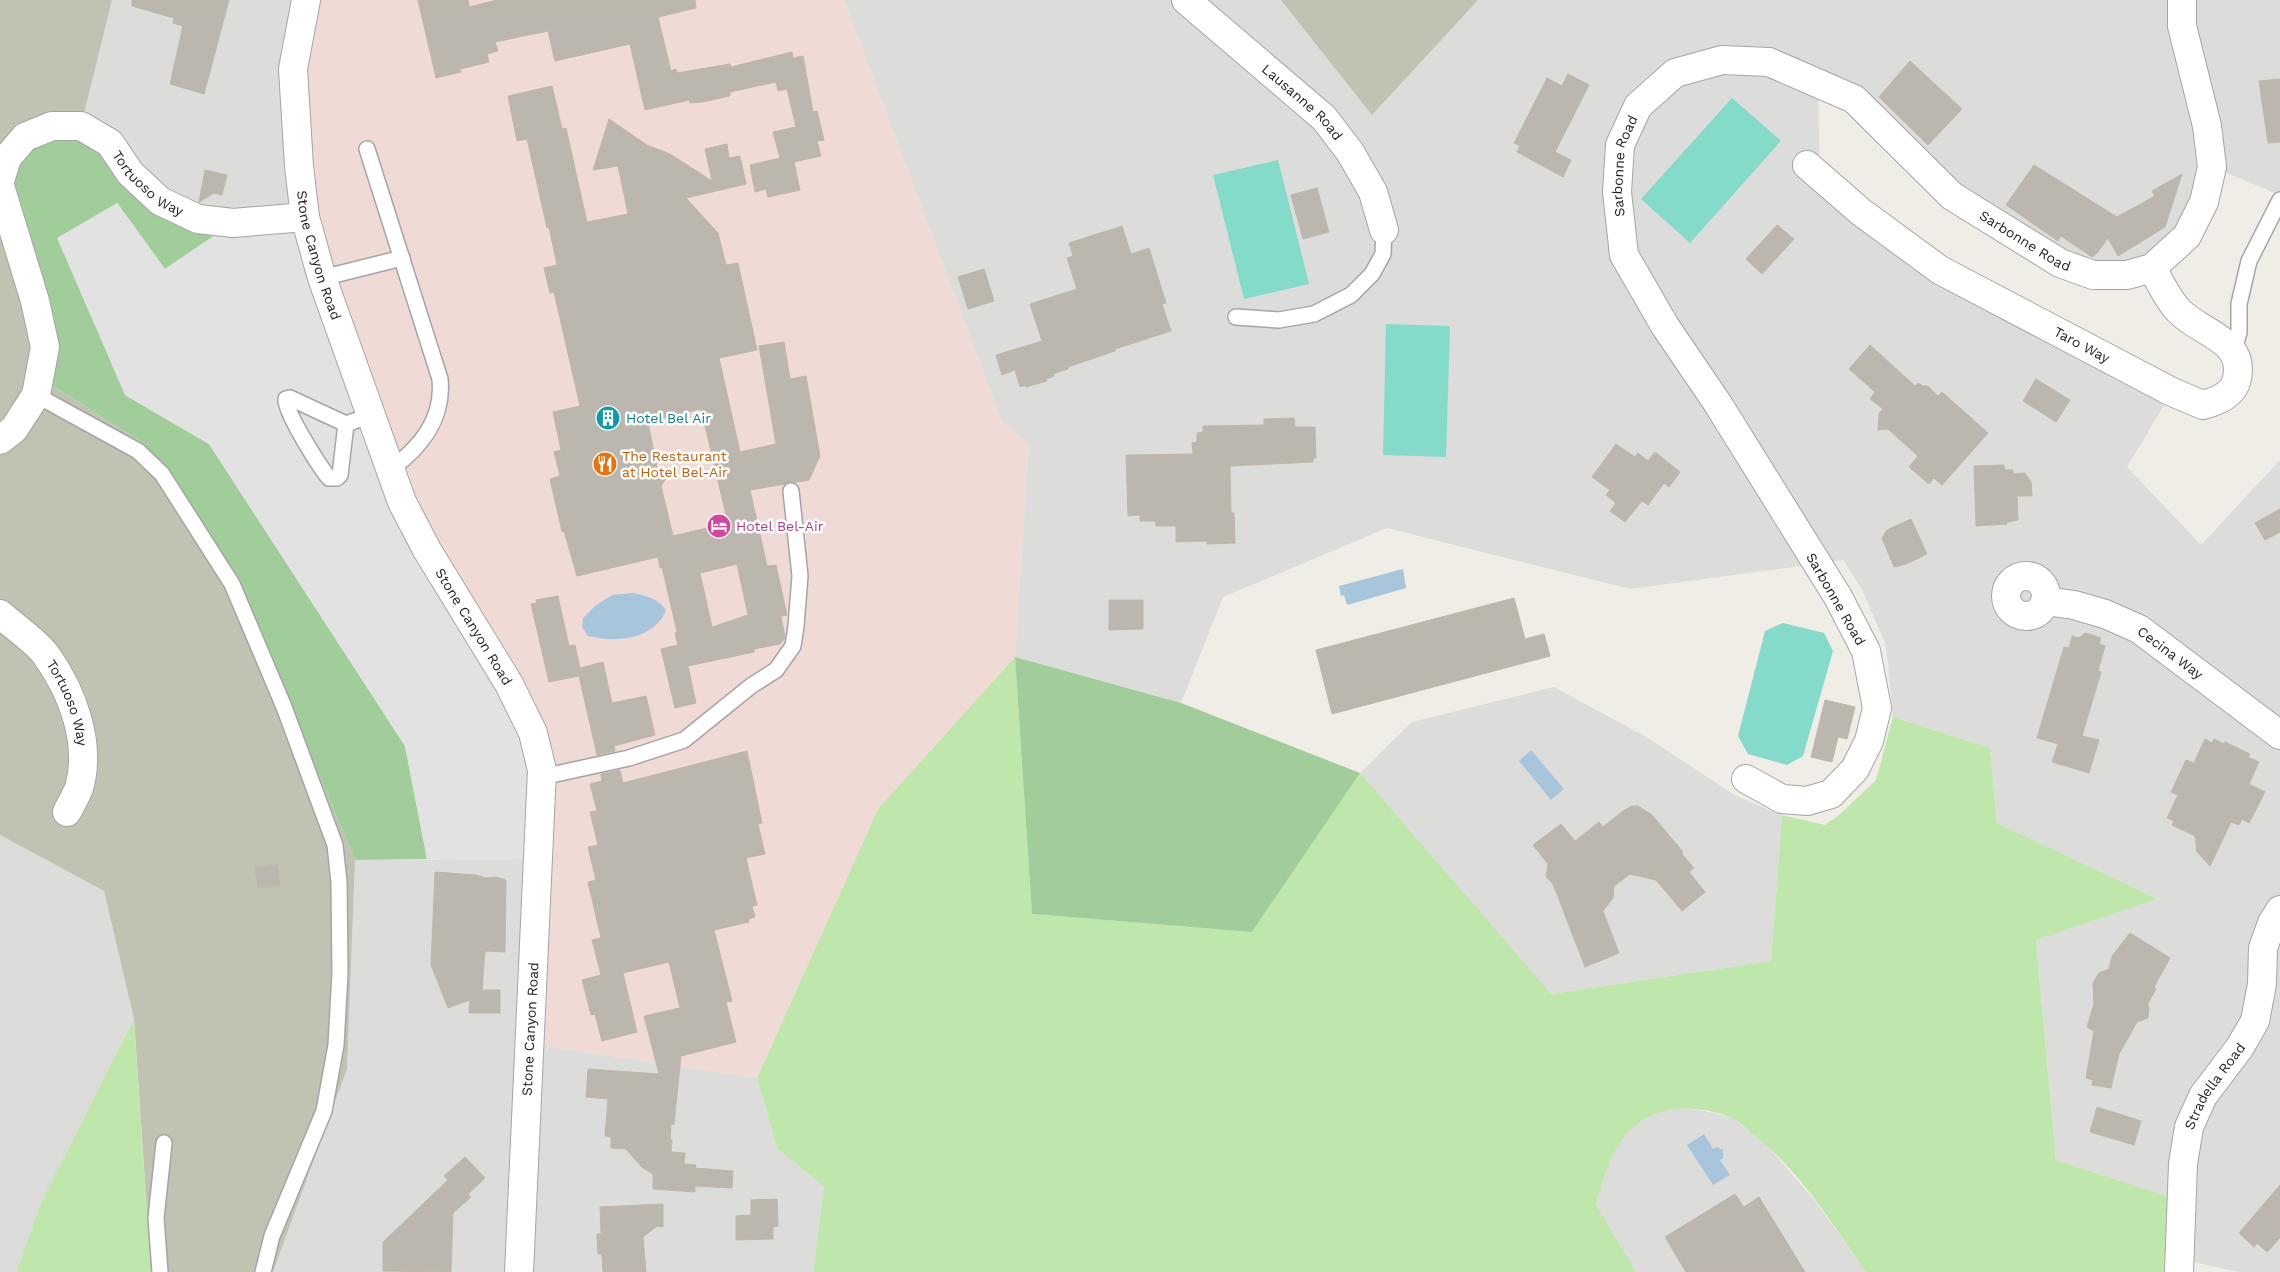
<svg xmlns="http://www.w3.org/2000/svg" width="2280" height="1272" viewBox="0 0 2280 1272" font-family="'Work Sans',sans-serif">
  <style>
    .residential { fill: #dcdcdb }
    .commercial { fill: #efdad5 }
    .construction { fill: #c0c3b1 }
    .grass { fill: #bfe7ac }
    .forest { fill: #a1cd9b }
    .pitch { fill: #85dbc9 }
    .parking { fill: #e2e2e2 }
    .water { fill: #a7c6db }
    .building { fill: #bbb6ae; stroke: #c0b7a8; fill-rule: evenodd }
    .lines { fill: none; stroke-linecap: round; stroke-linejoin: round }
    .service-casing { stroke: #a5a5a5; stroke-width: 18 }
    .minor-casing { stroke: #a5a5a5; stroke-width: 30 }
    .service { stroke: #fff; stroke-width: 15 }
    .minor { stroke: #fff; stroke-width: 28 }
    .labels { text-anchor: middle; stroke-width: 5; stroke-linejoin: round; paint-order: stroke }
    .street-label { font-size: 14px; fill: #1e1e1e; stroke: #fff }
    .culture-label { font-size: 14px; fill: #0d838f; stroke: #fff; text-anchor: start }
    .food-label { font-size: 14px; fill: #c56008; stroke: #fff; text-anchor: start }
    .hotel-label { font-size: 14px; fill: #b23c85; stroke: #fff; text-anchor: start }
  </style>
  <rect width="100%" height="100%" fill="#efede5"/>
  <g class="residential">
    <path d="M112,0H306L305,217L198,219L81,126Z"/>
    <path d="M844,0H2280V195L2212,167L2152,268L2060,263L1818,82L1820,176L1861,212L2172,392L2127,467L2201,545L2280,460V1272H2239L2179,1259L2182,1201L2056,1160L2036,939L2158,899L1997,823L1990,748L1893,717L1886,645L1863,592L1844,560L1630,589L1387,528L1223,597L1181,703L1015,657L1029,444L1002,422Z"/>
    <path d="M1554,687L1648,738L1736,796L1782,815L1771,961L1550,994L1360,773L1412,722Z"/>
    <path d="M0,835L104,891L134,1019L43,1198L16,1272H0Z"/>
    <path d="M538,859L530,1044L757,1078L777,1148L824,1187L813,1272H273L347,1069L355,860Z"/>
    <path d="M1678,1108L1699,1110L1733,1118L1765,1143L1816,1202L1866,1272H1636L1596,1206L1602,1180L1616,1147L1631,1126L1660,1111Z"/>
  </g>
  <path class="commercial" d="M306,0H844L1002,422L1029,444L1015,657L878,809L757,1078L530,1044L542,770L427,550L305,217Z"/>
  <g class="construction">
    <path d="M0,0H112L81,126L0,181Z"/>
    <path d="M1281,0H1478L1372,115Z"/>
    <path d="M0,186L39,377L140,441L239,588L355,860L347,1069L273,1272H151L134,1019L104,891L0,835Z"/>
  </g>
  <g class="grass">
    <path d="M1015,657L1032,914L1252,932L1360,773L1551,994L1771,961L1782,815L1825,825L1839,815L1876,780L1893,717L1990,748L1997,823L2158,899L2036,940L2056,1160L2182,1201L2179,1259L2165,1261V1272H1866C1832,1224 1799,1168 1750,1132C1745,1127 1739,1121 1732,1118C1714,1110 1688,1106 1669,1110C1620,1119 1607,1163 1596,1205L1636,1272H813L824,1187L777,1148L757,1078L878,809Z"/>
    <path d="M134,1019L151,1272H16L43,1198Z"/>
  </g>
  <g class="forest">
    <path d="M81,126L130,173L233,223L165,269L117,203L125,395L209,444L405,746L427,859L355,860L239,588L140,441L39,377L7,158Z"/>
    <path d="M1015,657L1181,703L1360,773L1252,932L1032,914Z"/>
  </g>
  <g class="pitch">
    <path d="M1732,98L1781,141L1690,243L1641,199Z"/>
    <path d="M1278,160L1309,284L1244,299L1213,175Z"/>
    <path d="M1386,324L1450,326L1446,457L1383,455Z"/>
    <path d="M1783,623L1824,633L1833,651L1803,756L1787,765L1748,754L1738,736L1765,631Z"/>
  </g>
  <path class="parking" d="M117,203L165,269L233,223L305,217L403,502L533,733L538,859H427L405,746L209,444L125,395L57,238Z"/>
  <g class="water">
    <path d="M1403,569L1406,588L1347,605L1344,595L1341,596L1339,586Z"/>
    <path d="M633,593C647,596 657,598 666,610C654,640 616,643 588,636L582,627L583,618L595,606L612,595Z"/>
    <path d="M1531,750L1564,789L1551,800L1519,761Z"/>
    <path d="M1704,1134L1713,1149L1717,1147L1723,1150V1158L1720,1160L1730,1175L1713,1185L1687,1145Z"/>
  </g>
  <g class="building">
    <path d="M132,0H229L204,94L170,84L183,26L173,23L174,18L132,6Z"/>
    <path d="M418,0H468L469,7L497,0H695L696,8L658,17L671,71L676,69L677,73L730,64L731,67L792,52L793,58L803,56L813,112L817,111L824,140L817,141L821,156L794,162L800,190L768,197L766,189L755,192L750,165L780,158L773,132L796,127L787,89L778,91L776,82L730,92V96L702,102L690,103L689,100L645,110L630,44L555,61L548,31L495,42L498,51L487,54L489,62L460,69L461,72L436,78Z"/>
    <path d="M1910,61L1962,109L1928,145L1879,97Z"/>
    <path d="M1568,74L1589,85L1555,152L1571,160L1563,177L1517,152L1520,146L1514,143L1547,78L1562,86Z"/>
    <path d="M2280,79V142L2268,143L2259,81Z"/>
    <path d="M552,86L562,129L566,128L587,222L628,214L618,166L593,170L609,119L647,145L670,154L712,181L705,149L727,144L729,158L740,156L746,184L686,198L718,233L726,265L738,263L757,350L719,358L740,452L776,444L759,346L784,342L790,379L806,376L820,456L809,480L750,490L767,566L776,565L787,615L781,616L785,638L780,644L754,649V652L688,666L696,703L675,708L661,649L678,645L675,633L677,632L662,567L660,568L658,557L577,576L564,531L562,532L550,479L560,476L554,452L561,450L553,412L580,406L554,292L550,293L544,268L557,265L549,227L547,228L527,139L517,141L508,96ZM701,409L728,523L673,536L661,486L667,477L658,472L648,422ZM737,564L748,615L712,627L700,573Z"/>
    <path d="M2034,165L2117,217L2155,196L2152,191L2182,174L2165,227L2118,256L2108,238L2098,252L2092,257L2061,236L2058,241L2006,205Z"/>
    <path d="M205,170L227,175L222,195L214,193L199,202Z"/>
    <path d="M1317,188L1329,232L1303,239L1291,195Z"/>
    <path d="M1777,225L1794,239L1762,274L1746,259Z"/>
    <path d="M1122,226L1131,254L1149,248L1166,303L1162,304L1171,331L1115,349V351L1068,367V369L1053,374L1054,376L1046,379L1047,381L1026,387V385L1020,387L1015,370L1002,375L996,355L1042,341L1030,304L1077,289L1067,258L1073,256L1069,243Z"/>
    <path d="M984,269L994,301L968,309L958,277Z"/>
    <path d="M1870,345L1915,386L1918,383L1923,386H1928L1938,396L1942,392L1988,433L1942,485L1934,478L1929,484L1909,467L1918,456L1888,429L1878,430L1879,413L1883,409L1870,399L1875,392L1849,369Z"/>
    <path d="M2036,379L2070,400L2056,422L2023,401Z"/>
    <path d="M1294,418L1295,427H1315L1316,458H1313V462L1230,466L1231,513H1234L1235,543L1207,544V541L1176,542V526H1156L1155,521H1140V515L1128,516L1126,455L1193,454L1192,443L1197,442V433L1203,432V426L1264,425V419Z"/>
    <path d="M1616,444L1635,457L1638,453L1648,461L1655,452L1680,472L1669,487L1664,483L1648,505L1642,501L1625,522L1610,511L1616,503L1606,495L1610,490L1592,477Z"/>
    <path d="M2004,465L2005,470H2013V474L2025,473L2031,482L2032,496H2017L2018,520L2007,522V524L1976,526L1974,466Z"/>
    <path d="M2280,509V532L2265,540L2255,523Z"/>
    <path d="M1911,519L1927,554L1906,564L1894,567L1882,538L1887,530Z"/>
    <path d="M558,596L569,646L575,645L580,668L603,662L612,703L646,696L655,735L614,746L615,751L597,755L579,676L549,682L531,604L537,603L536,600Z"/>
    <path d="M1514,598L1525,639L1544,634L1550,656L1332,714L1316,650Z"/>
    <path d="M1109,600H1143V629L1109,630Z"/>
    <path d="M2085,633L2101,638L2099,644L2105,646L2098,671L2101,672L2082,736L2099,740L2089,773L2052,762L2058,744L2037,738L2064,647L2069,648L2072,636L2079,638Z"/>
    <path d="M1825,700L1855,707L1847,739L1838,737L1832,762L1811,757Z"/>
    <path d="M2205,739L2212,743L2214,739L2224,744L2225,742L2250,754L2248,757L2259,762L2249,784L2265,792L2249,823L2242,819L2239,825L2231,822L2210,866L2197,852L2195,836L2172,825L2174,821L2167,818L2178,795L2171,792L2186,760L2194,763Z"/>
    <path d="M747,751L762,823L758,824L765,854L746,858L757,905L752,906L755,917L748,919L749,922L714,930L732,1001L726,1002L736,1042L681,1056L674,1124H671L670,1140H672L671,1152L685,1153L684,1164L696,1165L695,1168L733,1171L732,1188L695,1186V1192L653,1189V1174L642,1167L626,1149L611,1148V1137L605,1136L608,1099L586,1097L588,1069L659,1074L644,1016L680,1008L669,962L623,973L637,1032L602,1041L595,1014L591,1015L582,980L601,975L592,940L601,938L588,882L596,880L588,847L598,845L590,812L597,811L590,784L602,781L601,774L620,770L623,783Z"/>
    <path d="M1632,806H1638L1652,815L1683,852L1682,854L1694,868L1689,872L1705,892L1682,911L1656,880L1630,874L1614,886L1613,898L1603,911L1619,953L1585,967L1553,884L1546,877L1548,864L1533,845L1561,824L1575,841L1599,822L1603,827L1623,811Z"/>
    <path d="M277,865L280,885L258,888L255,868Z"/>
    <path d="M435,872L476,875L486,878L496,877L506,880L505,952L485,951L482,990H500V1013H469L470,1000L448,1008L431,965Z"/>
    <path d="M2130,933L2170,958L2154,987L2156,989L2147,1005L2149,1006L2148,1018L2137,1022L2119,1054L2111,1088L2092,1085L2093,1080L2086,1078L2094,1031L2087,1027L2094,1004L2093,983L2099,973L2109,969L2112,956Z"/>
    <path d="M2097,1107L2141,1121L2134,1145L2090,1132Z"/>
    <path d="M465,1157L485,1178L468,1194L471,1197L453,1213L451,1272L383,1271V1242L448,1180L444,1176Z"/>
    <path d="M2280,1185V1238L2267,1252L2257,1243L2254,1247L2239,1233Z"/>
    <path d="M1735,1194L1744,1207L1759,1197L1805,1272H1686L1665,1237Z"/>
    <path d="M777,1199L778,1226L773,1227V1239L736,1240V1216L751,1215V1200Z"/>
    <path d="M663,1204V1227L657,1226L643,1237L646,1272H603L602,1254H598L597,1234H601L600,1207Z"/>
  </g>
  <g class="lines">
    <defs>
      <g id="service">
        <path d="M367,149L440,379C444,419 421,447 391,469"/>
        <path d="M322,278L402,258"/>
        <path d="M1236,317L1279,320L1314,314L1351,295L1372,274L1383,254L1384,230"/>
        <path d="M2234,351L2239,332V304L2249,261L2280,200"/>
        <path d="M36,395L138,451L162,474L232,584L284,707L335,845L339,882L340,973L336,1045L324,1111L272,1236L263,1272"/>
        <path d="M346,424L340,475L337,478H329C320,467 284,411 286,399L290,398L346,424L371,415"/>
        <path d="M542,777L629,758L684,740L751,686L776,670L793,646L796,626L800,576L791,491"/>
        <path d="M160,1272L156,1218L164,1143"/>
      </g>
      <g id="minor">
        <path id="s1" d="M306,0L293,69L299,166L305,217L322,278L402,502L427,550L509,684L533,733L542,770L519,1272"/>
        <path id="s2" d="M1186,0L1324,118L1350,152L1373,192L1384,230"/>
        <path id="s3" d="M1807,165L1861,212L1940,270L2172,392L2203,405C2217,401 2234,395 2237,378C2245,339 2201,334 2179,311C2168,300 2160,282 2152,268"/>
        <path id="s4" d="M0,181L7,158L25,137L52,126H81L110,143L130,173L160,201L198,219L233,223L305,217"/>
        <path d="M0,186L35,301L45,347L36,395L14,429L0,440"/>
        <circle cx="2026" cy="596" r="20"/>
        <path id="s5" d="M2045,601L2074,605L2105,614L2139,629L2280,735"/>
        <path id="s6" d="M0,614C13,626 36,641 46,655C72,691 92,743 79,788C76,796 71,804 67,812"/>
        <path id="s7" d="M1746,779L1782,799L1807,801L1831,794L1855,769L1869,741L1877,708L1866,651L1838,597L1718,404L1665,326L1624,255L1617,192L1620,145L1638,106L1675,73L1722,60L1769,62L1854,99L1952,196L2060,263L2093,275H2127L2152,268L2187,236L2204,202L2212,167L2207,126L2182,26V0"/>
        <path id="s8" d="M2179,1272L2183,1164L2189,1127L2203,1096L2240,1047L2255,1021L2262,984L2263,948L2272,923L2280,910"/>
      </g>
    </defs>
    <use href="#service" class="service-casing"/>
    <use href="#minor" class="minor-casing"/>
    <use href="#service" class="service"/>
    <use href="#minor" class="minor"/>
  </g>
  <defs>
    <symbol id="building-disc" viewBox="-11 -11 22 22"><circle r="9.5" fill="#0f9aa8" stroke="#fff"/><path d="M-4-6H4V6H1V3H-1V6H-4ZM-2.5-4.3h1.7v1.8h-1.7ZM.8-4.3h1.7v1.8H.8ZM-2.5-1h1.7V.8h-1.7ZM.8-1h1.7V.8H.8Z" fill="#fff"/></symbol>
    <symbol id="restaurant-disc" viewBox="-11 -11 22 22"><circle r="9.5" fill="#e8710a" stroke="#fff"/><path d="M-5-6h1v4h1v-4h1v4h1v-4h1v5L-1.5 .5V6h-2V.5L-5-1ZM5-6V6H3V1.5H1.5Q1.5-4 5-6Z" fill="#fff"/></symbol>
    <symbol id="hotel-disc" viewBox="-11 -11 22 22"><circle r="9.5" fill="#d1479c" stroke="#fff"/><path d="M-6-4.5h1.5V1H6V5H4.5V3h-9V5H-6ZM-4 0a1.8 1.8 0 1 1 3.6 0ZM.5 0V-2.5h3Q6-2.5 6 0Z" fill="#fff"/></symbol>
  </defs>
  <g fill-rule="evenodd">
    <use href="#building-disc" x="594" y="404" width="28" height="28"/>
    <use href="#restaurant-disc" x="591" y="450" width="28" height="28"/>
    <use href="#hotel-disc" x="705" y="512" width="28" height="28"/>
  </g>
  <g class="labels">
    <g class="street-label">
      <text dy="5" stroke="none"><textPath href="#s2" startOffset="155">Lausanne Road</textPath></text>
      <text dy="5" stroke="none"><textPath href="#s7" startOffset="804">Sarbonne Road</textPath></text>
      <text dy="5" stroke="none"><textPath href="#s4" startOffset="200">Tortuoso Way</textPath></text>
      <text dy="5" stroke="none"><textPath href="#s7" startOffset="1329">Sarbonne Road</textPath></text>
      <text dy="5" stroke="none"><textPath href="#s1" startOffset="259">Stone Canyon Road</textPath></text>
      <text dy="5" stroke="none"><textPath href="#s3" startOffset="330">Taro Way</textPath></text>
      <text transform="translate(1836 599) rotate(60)" y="5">Sarbonne Road</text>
      <text dy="5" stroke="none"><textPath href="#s1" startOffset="664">Stone Canyon Road</textPath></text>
      <text dy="5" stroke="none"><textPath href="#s5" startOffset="138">Cecina Way</textPath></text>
      <text dy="5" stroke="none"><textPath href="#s6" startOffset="115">Tortuoso Way</textPath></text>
      <text transform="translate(530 1029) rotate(-87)" y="5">Stone Canyon Road</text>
      <text dy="5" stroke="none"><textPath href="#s8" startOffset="194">Stradella Road</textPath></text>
    </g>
    <g class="culture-label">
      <text x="626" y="423">Hotel Bel Air</text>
    </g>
    <g class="food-label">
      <text x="622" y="461">The Restaurant<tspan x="622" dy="16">at Hotel Bel-Air</tspan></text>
    </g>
    <g class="hotel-label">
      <text x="736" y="531">Hotel Bel-Air</text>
    </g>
  </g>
</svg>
